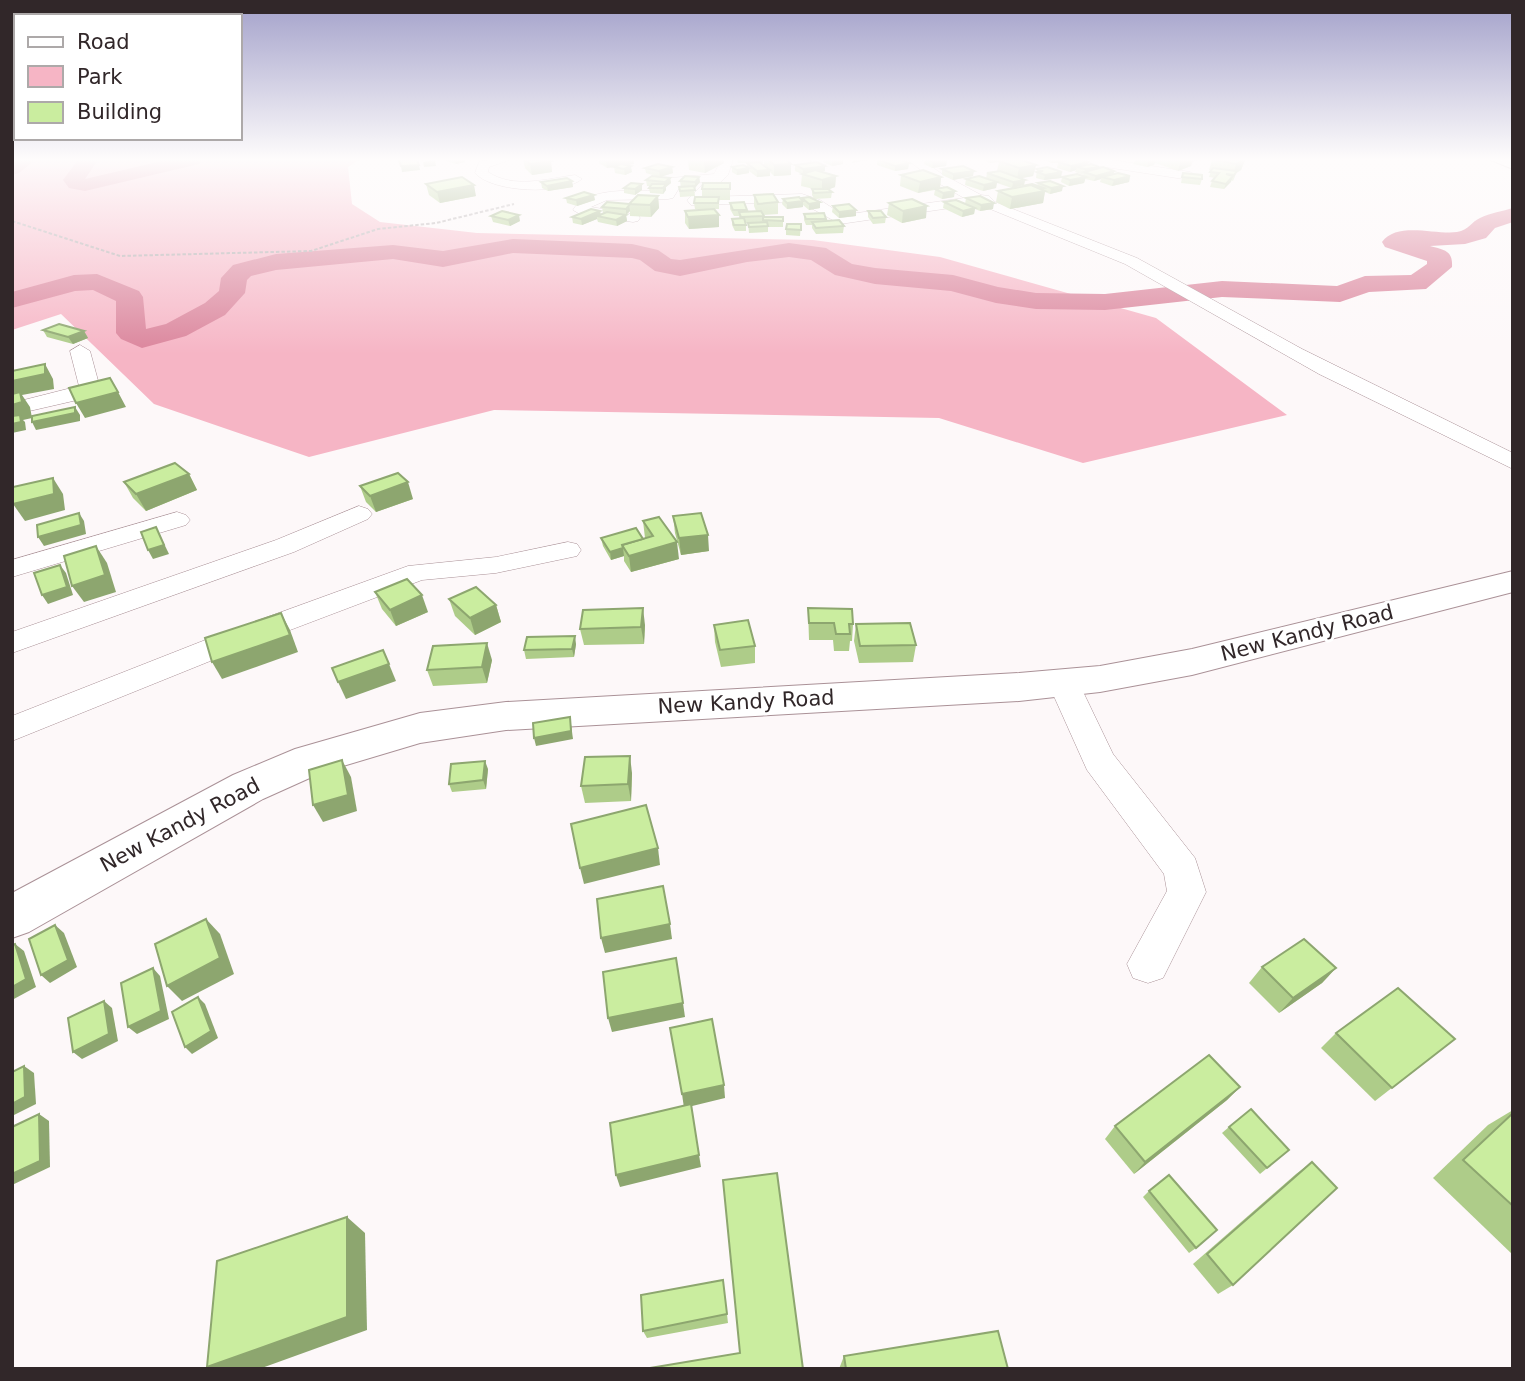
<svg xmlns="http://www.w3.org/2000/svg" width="1525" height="1381" viewBox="0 0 1525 1381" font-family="'DejaVu Sans',sans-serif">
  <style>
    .green { fill: #f6b5c5 }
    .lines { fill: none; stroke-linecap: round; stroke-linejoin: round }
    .river { fill: #db859c; fill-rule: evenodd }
    .minor-casing { stroke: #aa9197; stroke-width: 1 }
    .primary-casing { stroke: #aa9197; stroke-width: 2 }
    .path { stroke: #aea7a9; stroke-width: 2; stroke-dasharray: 3.5 2; stroke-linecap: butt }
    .minor { fill: #fff; fill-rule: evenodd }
    .primary { fill: #fff; fill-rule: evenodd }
    .wall { fill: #aecc89 }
    .shaded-wall { fill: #8da66f }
    .building { fill: #caed9f; stroke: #8da66f; stroke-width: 2 }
    .labels { text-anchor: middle; stroke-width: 6; stroke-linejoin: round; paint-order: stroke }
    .street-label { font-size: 21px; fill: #312729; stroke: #fff }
  </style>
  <rect width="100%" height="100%" fill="#fdf8f9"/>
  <path class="green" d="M12,160H359L348,167L352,204L380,222L477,233L813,240L940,257L1156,318L1287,415L1083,463L939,418L494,410L309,457L154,404L61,314L12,330Z"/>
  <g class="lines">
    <g class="river">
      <path d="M12,160H35L19,173L12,175Z"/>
      <path d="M78,160H98L85,179L166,160H202L199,164L85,191L69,188L63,180Z"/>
      <path d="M1513,208V222L1495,228L1486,238L1465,244L1430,246C1444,250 1453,250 1452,267L1426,289L1369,292L1340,302L1222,297L1105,310L1036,309L996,303L951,291L875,284L835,275L811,260L789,257L747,262L680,276L655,271L640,260L632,258L513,253L443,267L393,259L276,270L251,276L247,280L245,293L225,315L186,336L142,348L121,339L116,333V301L93,290L75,291L12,308V292L74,275L97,274L139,291L143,297L146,329L166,324L205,303L219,291L221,278L233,265L276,254L393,245L443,251L513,239L632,244L658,250L671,259L680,260L789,243L826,248L852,264L875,268L953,275L998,287L1036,293L1105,294L1222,281L1337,286L1365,276L1411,275L1427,264V261L1385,247L1382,242C1397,221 1435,235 1457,232C1469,230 1471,222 1480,218C1490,213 1503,211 1513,208Z"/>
    </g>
    <defs>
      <g id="minor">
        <path d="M487,160H509L489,167L488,172C513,189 547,179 575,175L582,179C562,195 493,193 475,173L479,162Z"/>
        <path d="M721,160H733L728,175L705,197L802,194L820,200L843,215L964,198L933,180L908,160H922L942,174L981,195L989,196L995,202L1137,258L1302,349L1513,453V469L1319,374L1125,264L978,204L840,224L800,202L691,205L687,200L705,182L681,185L673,198L668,199L607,200L591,207L638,215L640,218L638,221L633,222L580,214L573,210C586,186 639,191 664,191L671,178L714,174Z"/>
        <path d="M809,160H825L827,163L821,167Z"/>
        <path d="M1080,160H1112L1190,172L1197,176L1190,180L1086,164Z"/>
        <path d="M80,345L90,351L100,388L86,398L12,415V403L79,386L70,351Z"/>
        <path d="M359,506L368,509L372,514L368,519L294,552L12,653V632L276,540Z"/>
        <path d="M177,512L186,515L190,520L186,525L12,577V560Z"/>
        <path d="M568,542L577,544L581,550L577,556L496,573L422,580L240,649L12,741V716L218,635L408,566L496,557Z"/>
        <path d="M1064,672L1075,675L1113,754L1195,858L1206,892L1163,978L1148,983L1133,978L1127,964L1167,891L1164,874L1087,770L1048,683L1053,675Z"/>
      </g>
      <g id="primary">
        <path d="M1491,160H1513V169Z"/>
        <path d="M1513,571V592L1192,675L1100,692L1019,701L506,730L420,743L323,772L263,799L29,932L12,938V893L233,775L295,749L420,713L506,702L1019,673L1100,666L1192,649Z"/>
      </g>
    </defs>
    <use href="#minor" class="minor-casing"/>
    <use href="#primary" class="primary-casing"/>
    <path class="path" d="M12,221L120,256L311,251L378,229L436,223L514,204"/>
    <use href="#minor" class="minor"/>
    <use href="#primary" class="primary"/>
  </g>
  <g class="wall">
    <path d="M443,160H465V162L456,164Z"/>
    <path d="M523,160H549L551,161L552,172L532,175L525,168Z"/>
    <path d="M599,160H634V164L625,165L632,172L625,175L615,173L614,167L618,166L607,168L599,163Z"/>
    <path d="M688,160H724V163L705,173L689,170Z"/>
    <path d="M737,160H763V163H760L764,166V160H787L791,164V175L774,176L770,172V176L757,177L749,171V173L737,175L732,172V167H747V163H750H738Z"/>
    <path d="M823,160H843V164L832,166L823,162Z"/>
    <path d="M877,160H901L909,163L908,169L895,171L877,165Z"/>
    <path d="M925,160H947L946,166L932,168L924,164Z"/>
    <path d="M983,160H1028L1024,161L1036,165L1033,176L1021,178L1025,180L1024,185L1012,188L997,183L996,188L983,191L965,185L966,179H986L987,173L997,171L999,162L990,163Z"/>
    <path d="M1044,160H1081L1087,165L1099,167V169L1114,171V174L1130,176L1129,182L1112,186L1100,182L1101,179L1094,181L1085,179L1084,183L1069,186L1061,182L1062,177L1084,176V175L1075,172L1076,170L1070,172L1057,168L1058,163H1051Z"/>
    <path d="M1135,160H1198L1192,162L1191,166L1178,171L1155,163L1154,165L1147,167L1133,164Z"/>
    <path d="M1212,160H1245L1241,170L1236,173L1233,181L1231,180L1224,189L1210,187L1212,181L1215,178L1209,177L1211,171L1209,170Z"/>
    <path d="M795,165L825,166V171L821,172L836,176L835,187L829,189L832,192L831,198L814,199L812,195V189H814L801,186L802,174L795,171Z"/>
    <path d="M672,167L673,173L660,177L670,178L671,183L666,187V190L663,194L650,193L649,188L650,186H647L646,180L659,177L646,173L645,168Z"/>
    <path d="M942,169L973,176L953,180L942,175Z"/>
    <path d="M1037,169L1061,178L1044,180L1036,178Z"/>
    <path d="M1183,173L1202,179L1200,185L1181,183Z"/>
    <path d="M901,175L941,177L940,188L954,197L942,199L934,195L935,190L918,193L900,186Z"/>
    <path d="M699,177L700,182L694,188L695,196L680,197L679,187H681L680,181Z"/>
    <path d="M572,181L573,187L548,191L542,188L541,182Z"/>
    <path d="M730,183V200H719V209H714L719,215V227L689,229L685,223V211L712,209H695L694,203L702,197V189Z"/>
    <path d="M1038,183L1062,191L1050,194L1045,192L1043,203L1010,209L996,202L998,191L1037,186Z"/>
    <path d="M426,184L476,196L440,203L429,195Z"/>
    <path d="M624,188L642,190L635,195L624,193Z"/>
    <path d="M754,195L778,202V214L763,215L764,217H783V227H768V232L749,233L748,223L763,222L746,223V231H735L732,225V219H739V216H734L730,209V203L747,210V212L756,211L754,206Z"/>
    <path d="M658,196L659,208L651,217L630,216V211L626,215L620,214L626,215L627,221L617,226L598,222L597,219L582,225L573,223L572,217L600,211L601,215L604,213H603L602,207L629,204Z"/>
    <path d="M566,198L595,200L577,206L567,203Z"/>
    <path d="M802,198L820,208L809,210L803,205V207L787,209L782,204L783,199L802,200Z"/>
    <path d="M966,198L993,209L980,211L975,209L974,214L962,217L943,208L944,202L965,204Z"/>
    <path d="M889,203L926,218L902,223L887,215Z"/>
    <path d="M833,206L856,216L839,218L832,212Z"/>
    <path d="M868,211L886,217L885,223L873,224L868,217Z"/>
    <path d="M804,214L826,219V221L844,226L843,233L816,234L812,228V225H806L804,220Z"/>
    <path d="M491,216L520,221L510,226L493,222Z"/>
    <path d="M801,224L800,236L786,235V229Z"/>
    <path d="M43,330L84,331L88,338L73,344L47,337Z"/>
    <path d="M189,474L197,490L146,511L133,498L124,482Z"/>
    <path d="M360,486L413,499L376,512L366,502Z"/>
    <path d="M673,516L709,551L681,555L675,533Z"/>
    <path d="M643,521L679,559L631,572L624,561V556L611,560L603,546L601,538H645Z"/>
    <path d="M375,592L428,612L396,626L382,609Z"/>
    <path d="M449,599L496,605L501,622L475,635L455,616Z"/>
    <path d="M808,608L853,624L852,641H850L849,651H834L833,640H809Z"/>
    <path d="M856,624L916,645L913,662L859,663L854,641Z"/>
    <path d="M645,625L644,644L584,645L580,629Z"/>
    <path d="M714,625L755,646V663L721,667L715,642Z"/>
    <path d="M576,644L574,657L526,659L524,650Z"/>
    <path d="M492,660L487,683L433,686L427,670Z"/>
    <path d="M488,769L486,789L452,792L449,784Z"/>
    <path d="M632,773L631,801L585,803L581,786Z"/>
    <path d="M1262,967L1336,968L1322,983L1279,1013L1249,983Z"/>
    <path d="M1336,1033L1455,1039L1375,1101L1321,1048Z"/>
    <path d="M1240,1087L1227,1100L1134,1174L1105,1139L1115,1126Z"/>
    <path d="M1513,1110V1255L1433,1178L1488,1125Z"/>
    <path d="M1229,1127L1289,1150L1260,1174L1222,1133Z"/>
    <path d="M1312,1162L1233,1285L1218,1294L1193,1264L1296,1174Z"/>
    <path d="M1149,1191L1196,1248L1189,1253L1143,1197Z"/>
    <path d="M723,1280L728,1323L647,1338L643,1331Z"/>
    <path d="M844,1356L1008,1369H839Z"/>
  </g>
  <g class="shaded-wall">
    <path d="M435,160L436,166L424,167L423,162Z"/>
    <path d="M455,160H465V162L456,164Z"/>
    <path d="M606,160H634V164L607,168Z"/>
    <path d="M707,160H724V163L705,173L704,162Z"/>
    <path d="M832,160H843V164L832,166Z"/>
    <path d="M853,160H868L852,163Z"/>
    <path d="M947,160L946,166L932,168L933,162Z"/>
    <path d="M991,160H1008L990,163Z"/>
    <path d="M1052,160H1069V161L1051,163Z"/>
    <path d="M1153,160H1156L1154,165L1147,167L1148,162Z"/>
    <path d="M1181,160H1193L1191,166L1178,171Z"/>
    <path d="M1244,160H1245L1241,170L1236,173L1233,181L1235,174L1233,175L1236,164Z"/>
    <path d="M551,161L552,172L532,175L530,164Z"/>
    <path d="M1088,162L1087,168L1077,167L1076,170L1070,172L1071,166Z"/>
    <path d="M909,163L908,169L895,171V166Z"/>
    <path d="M791,164V175L774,176V165Z"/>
    <path d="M419,165L420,170L402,172L401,166Z"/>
    <path d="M1036,165L1033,176L1017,179L1019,168Z"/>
    <path d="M631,166L632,172L625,175L624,169Z"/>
    <path d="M825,166V171L803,175V169Z"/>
    <path d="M672,167L673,173L660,177L659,171Z"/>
    <path d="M1099,167L1098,172H1084V175L1085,169Z"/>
    <path d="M749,168V173L737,175V170Z"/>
    <path d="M770,170V176L757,177V171Z"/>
    <path d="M974,171L973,176L953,180V174Z"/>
    <path d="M1114,171L1113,176L1102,177L1101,179L1094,181L1096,176Z"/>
    <path d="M1062,172L1061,178L1044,180L1045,175Z"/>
    <path d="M836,176L835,187L822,192V180Z"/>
    <path d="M1130,176L1129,182L1112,186L1114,180Z"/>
    <path d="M1233,176L1231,182L1224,189L1226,184Z"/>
    <path d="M699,177L700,182L695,188V182Z"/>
    <path d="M941,177L940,188L918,193L920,182Z"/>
    <path d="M1086,177L1084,183L1069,186L1070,180Z"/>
    <path d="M670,178L671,183L666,187V190L663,194V188L665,185V182Z"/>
    <path d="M1025,180L1024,185L1012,188L1013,182Z"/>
    <path d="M572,181L573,187L548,191L547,186Z"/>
    <path d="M997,182L996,188L983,191L984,185Z"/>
    <path d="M642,184V190L635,195V189Z"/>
    <path d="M474,185L476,196L440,203L437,192Z"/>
    <path d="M1063,186L1062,191L1050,194L1051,188Z"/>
    <path d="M1044,188L1043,192L1045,191L1043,203L1010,209L1012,197Z"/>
    <path d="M955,191L954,197L942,199L943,193Z"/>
    <path d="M594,195L595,200L577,206L576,200Z"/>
    <path d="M658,196L659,208L651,217L650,205Z"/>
    <path d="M803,201V207L787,209V203Z"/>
    <path d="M820,202V208L809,210V204Z"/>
    <path d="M994,203L993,209L980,211L981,205Z"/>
    <path d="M629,205L630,211L626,215V209Z"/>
    <path d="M927,206L926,218L902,223L903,211Z"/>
    <path d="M975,208L974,214L962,217L963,211Z"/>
    <path d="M856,210V216L839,218V212Z"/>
    <path d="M600,211L601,217L597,216V219L582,225L581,219Z"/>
    <path d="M519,215L520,221L510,226L508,220Z"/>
    <path d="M626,215L627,221L617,226L616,220Z"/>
    <path d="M719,215V227L689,229L688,217Z"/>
    <path d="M84,331L88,338L73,344L68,337Z"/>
    <path d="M45,364L53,379L54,389L22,395L30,407L32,418L23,420L25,422L26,430L12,433V381Z"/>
    <path d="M118,392L126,407L85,418L76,403Z"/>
    <path d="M75,407L80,415V421L36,430L32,422Z"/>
    <path d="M189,474L197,490L146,511L136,494Z"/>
    <path d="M53,478L63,494L65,510L25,521L13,504Z"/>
    <path d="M408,482L413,499L376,512L370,496Z"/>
    <path d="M79,513L84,521L86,534L44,546L38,537Z"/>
    <path d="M156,527L169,554L153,559L148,550Z"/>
    <path d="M708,535L709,551L681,555L679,538Z"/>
    <path d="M677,542L679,559L631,572L629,556Z"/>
    <path d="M96,546L107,563L116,592L84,602L72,586Z"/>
    <path d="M623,548L624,556L611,560L610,552Z"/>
    <path d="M60,565L66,573L73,595L48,604L42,595Z"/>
    <path d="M422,595L428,612L396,626L390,610Z"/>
    <path d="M496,605L501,622L475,635L470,618Z"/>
    <path d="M643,608L645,625L644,644L641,627Z"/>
    <path d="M281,613L290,630L298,652L222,679L212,662Z"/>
    <path d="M575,636L576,644L574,657L572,649Z"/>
    <path d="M487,643L492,660L487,683L482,667Z"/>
    <path d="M389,664L396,681L346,699L338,682Z"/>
    <path d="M570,717L573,739L536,746L534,738Z"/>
    <path d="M630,756L632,773L631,801L628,784Z"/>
    <path d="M342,760L351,777L357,811L323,822L313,805Z"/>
    <path d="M485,761L488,769L486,789L483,780Z"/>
    <path d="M658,848L660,865L584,884L580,868Z"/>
    <path d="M206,919L220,934L234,974L182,1001L167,986Z"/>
    <path d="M670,924L672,939L605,953L601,938Z"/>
    <path d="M55,925L64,933L77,967L50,983L41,975Z"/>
    <path d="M15,944L24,951L36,987L12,1000Z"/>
    <path d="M153,968L160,976L169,1019L137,1034L128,1027Z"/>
    <path d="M1336,968L1322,983L1279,1013L1293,998Z"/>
    <path d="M198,997L205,1004L218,1038L192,1054L185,1047Z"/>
    <path d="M104,1001L112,1008L118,1041L82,1059L73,1052Z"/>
    <path d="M683,1003L685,1017L612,1032L608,1018Z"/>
    <path d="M24,1066L34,1073L36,1104L12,1116V1104Z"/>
    <path d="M724,1085L725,1098L684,1108L682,1094Z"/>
    <path d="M1240,1087L1227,1100L1134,1174L1145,1162Z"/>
    <path d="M39,1114L49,1121L50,1167L12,1185V1174Z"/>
    <path d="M699,1155L701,1167L620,1187L616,1175Z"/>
    <path d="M347,1217L365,1233L367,1330L259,1369H211L207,1367Z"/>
  </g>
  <g class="building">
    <path d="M399,160H417L419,165L401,166Z"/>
    <path d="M526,160H549L551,161L530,164Z"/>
    <path d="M769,160H787L791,164L774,165Z"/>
    <path d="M879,160H901L909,163L895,166Z"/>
    <path d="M929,160H947L933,162Z"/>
    <path d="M1004,160H1022L1036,165L1019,168L999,161Z"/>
    <path d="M1068,160H1081L1088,162L1071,166L1058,162Z"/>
    <path d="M1216,160H1244L1236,164Z"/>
    <path d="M759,162L770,170L757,171L747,163Z"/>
    <path d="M817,162L825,166L803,169L795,165Z"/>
    <path d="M621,164L631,166L624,169L614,167Z"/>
    <path d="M658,164L672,167L659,171L645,168Z"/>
    <path d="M1091,164L1099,167L1085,169L1077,167Z"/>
    <path d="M743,165L749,168L737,170L732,167Z"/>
    <path d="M963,166L974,171L953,174L942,169Z"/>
    <path d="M1047,167L1062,172L1045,175L1037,172L1043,171L1037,169Z"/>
    <path d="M1103,167L1114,171L1096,176L1084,172Z"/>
    <path d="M1213,168L1237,171L1234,175L1226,174L1233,176L1226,184L1212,181L1219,173L1210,172Z"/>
    <path d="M815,170L836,176L822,180L802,174Z"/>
    <path d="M923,170L941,177L920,182L901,175Z"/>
    <path d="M1000,171L1025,180L1013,182L987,173Z"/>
    <path d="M1118,173L1130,176L1114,180L1102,177Z"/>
    <path d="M1183,173L1202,175V179L1182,177Z"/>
    <path d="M1077,174L1086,177L1070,180L1062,177Z"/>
    <path d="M652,176L670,178L665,182L646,180Z"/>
    <path d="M685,176L699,177L695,182L680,181Z"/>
    <path d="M979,176L997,182L984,185L966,179Z"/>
    <path d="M462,177L474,185L437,192L426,184Z"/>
    <path d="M567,178L572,181L547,186L541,182Z"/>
    <path d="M1050,181L1063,186L1051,188L1038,183Z"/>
    <path d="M631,183L642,184L635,189L624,188Z"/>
    <path d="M703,183H730V189H702Z"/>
    <path d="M652,184H666L663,188H649Z"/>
    <path d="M1032,184L1044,188L1040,189L1031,185L1022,186Z"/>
    <path d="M1031,185L1045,191L1012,197L998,191Z"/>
    <path d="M694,186L695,190L680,191L679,187Z"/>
    <path d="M947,187L955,191L943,193L935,189Z"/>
    <path d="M812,189H828L832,192L814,193Z"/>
    <path d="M584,192L594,195L576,200L566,198Z"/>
    <path d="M773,194L778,202L758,204L754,195Z"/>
    <path d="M638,195L658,196L650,205L629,204Z"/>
    <path d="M980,196L994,203L981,205L966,198Z"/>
    <path d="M695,197H719L718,203H694Z"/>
    <path d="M799,197L803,201L787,203L783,199Z"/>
    <path d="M809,197L820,202L809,204L802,198Z"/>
    <path d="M912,199L927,206L903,211L889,203Z"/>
    <path d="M956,200L975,208L963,211L944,202Z"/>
    <path d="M607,202L630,204L626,209L602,207Z"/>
    <path d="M744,202L747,210H733L730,203Z"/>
    <path d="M849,204L856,210L839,212L833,206Z"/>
    <path d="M591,209L600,211L581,219L572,217Z"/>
    <path d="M714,209L719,215L688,217L685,211Z"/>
    <path d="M502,211L519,215L508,220L491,216Z"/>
    <path d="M761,211L764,216L741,217L739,212Z"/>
    <path d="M868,211H881L886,217L873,218Z"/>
    <path d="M607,212L626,215L616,220L597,216Z"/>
    <path d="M824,213L826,219H806L804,214Z"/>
    <path d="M763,217H783V221L763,220Z"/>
    <path d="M744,218L746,225H734L732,219Z"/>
    <path d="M839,220L844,226L816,228L812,222Z"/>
    <path d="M767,222L768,226L749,227L748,223Z"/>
    <path d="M787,224H801V230L786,229Z"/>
    <path d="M59,324L84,331L68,337L43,330Z"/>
    <path d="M45,364V374L12,381V371Z"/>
    <path d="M110,378L118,392L76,403L69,388Z"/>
    <path d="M20,392L22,402L12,405V394Z"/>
    <path d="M75,407V413L32,422V416Z"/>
    <path d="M20,415L21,422L12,424V416Z"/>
    <path d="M175,463L189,474L136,494L124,482Z"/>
    <path d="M398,473L408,482L370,496L360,486Z"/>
    <path d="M53,478L54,494L13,504V487Z"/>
    <path d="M79,513L81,525L38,537L37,525Z"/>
    <path d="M701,513L708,535L679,538L673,516Z"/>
    <path d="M659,517L677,542L629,556L622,545L653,536L643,521Z"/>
    <path d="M156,527L164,545L148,550L141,532Z"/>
    <path d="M636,528L643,539L622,545L623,548L610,552L601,538Z"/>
    <path d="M96,546L105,575L72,586L64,556Z"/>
    <path d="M60,565L67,587L42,595L34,573Z"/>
    <path d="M407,579L422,595L390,610L375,592Z"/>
    <path d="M476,587L496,605L470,618L449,599Z"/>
    <path d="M643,608L641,627L580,629L583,610Z"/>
    <path d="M808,608L852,609L853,624H849L850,634H836L834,623H809Z"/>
    <path d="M281,613L290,635L212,662L205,638Z"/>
    <path d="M748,620L755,646L720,650L714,625Z"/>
    <path d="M910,623L916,645L860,646L856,624Z"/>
    <path d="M575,636L572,649L524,650L527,637Z"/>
    <path d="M487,643L482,667L427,670L433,646Z"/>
    <path d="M383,650L389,664L338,682L332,668Z"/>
    <path d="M570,717L571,731L534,738L533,723Z"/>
    <path d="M630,756L628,784L581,786L585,757Z"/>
    <path d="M342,760L348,795L313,805L309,770Z"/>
    <path d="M485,761L483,780L449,784L451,764Z"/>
    <path d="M646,805L658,848L580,868L571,824Z"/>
    <path d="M663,886L670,924L601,938L597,899Z"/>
    <path d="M206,919L220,958L167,986L155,944Z"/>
    <path d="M55,925L68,960L41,975L29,939Z"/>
    <path d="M1304,939L1336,968L1293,998L1262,967Z"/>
    <path d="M15,944L26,979L12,987V945Z"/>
    <path d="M676,958L683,1003L608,1018L603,972Z"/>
    <path d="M153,968L161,1011L128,1027L121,983Z"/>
    <path d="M1398,988L1455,1039L1392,1088L1336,1033Z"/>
    <path d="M198,997L211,1031L185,1047L172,1012Z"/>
    <path d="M104,1001L109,1034L73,1052L68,1018Z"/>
    <path d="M712,1019L724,1085L682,1094L670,1028Z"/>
    <path d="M1209,1055L1240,1087L1145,1162L1115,1126Z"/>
    <path d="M24,1066L25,1097L12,1104V1072Z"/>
    <path d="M691,1104L699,1155L616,1175L610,1123Z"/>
    <path d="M1251,1109L1289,1150L1267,1168L1229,1127Z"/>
    <path d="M1513,1113V1206L1463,1160Z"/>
    <path d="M39,1114L40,1161L12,1174V1127Z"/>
    <path d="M1312,1162L1337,1188L1233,1285L1207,1254Z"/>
    <path d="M777,1173L803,1369H644L740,1353L723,1180Z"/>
    <path d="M1169,1175L1217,1230L1196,1248L1149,1191Z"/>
    <path d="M347,1217V1317L207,1367L217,1261Z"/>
    <path d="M723,1280L727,1314L643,1331L641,1295Z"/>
    <path d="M998,1331L1008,1369H846L844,1356Z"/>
  </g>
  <linearGradient id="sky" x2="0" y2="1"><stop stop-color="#a3a1ca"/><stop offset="0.45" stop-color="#fefcfc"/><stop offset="1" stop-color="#fefcfc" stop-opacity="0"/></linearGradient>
  <rect width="1525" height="354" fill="url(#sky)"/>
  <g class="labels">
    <g class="street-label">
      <text transform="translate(1307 633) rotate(-14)" y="7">New Kandy Road</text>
      <text transform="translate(746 702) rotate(-3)" y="7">New Kandy Road</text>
      <text transform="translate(180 825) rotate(-28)" y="7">New Kandy Road</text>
    </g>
  </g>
  <rect width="1525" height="1381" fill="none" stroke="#312729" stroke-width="28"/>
  <rect x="14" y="14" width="228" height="126" fill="#ffffff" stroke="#ada9a9" stroke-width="2"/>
  <rect x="28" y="37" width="35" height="10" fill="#ffffff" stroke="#ada9a9" stroke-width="2"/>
  <text x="77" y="49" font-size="21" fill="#312729">Road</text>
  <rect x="28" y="66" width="35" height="21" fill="#f6b5c5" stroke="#ada9a9" stroke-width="2"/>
  <text x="77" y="84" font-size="21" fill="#312729">Park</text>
  <rect x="28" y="102" width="35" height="21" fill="#caed9f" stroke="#ada9a9" stroke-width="2"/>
  <text x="77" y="119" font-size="21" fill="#312729">Building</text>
</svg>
